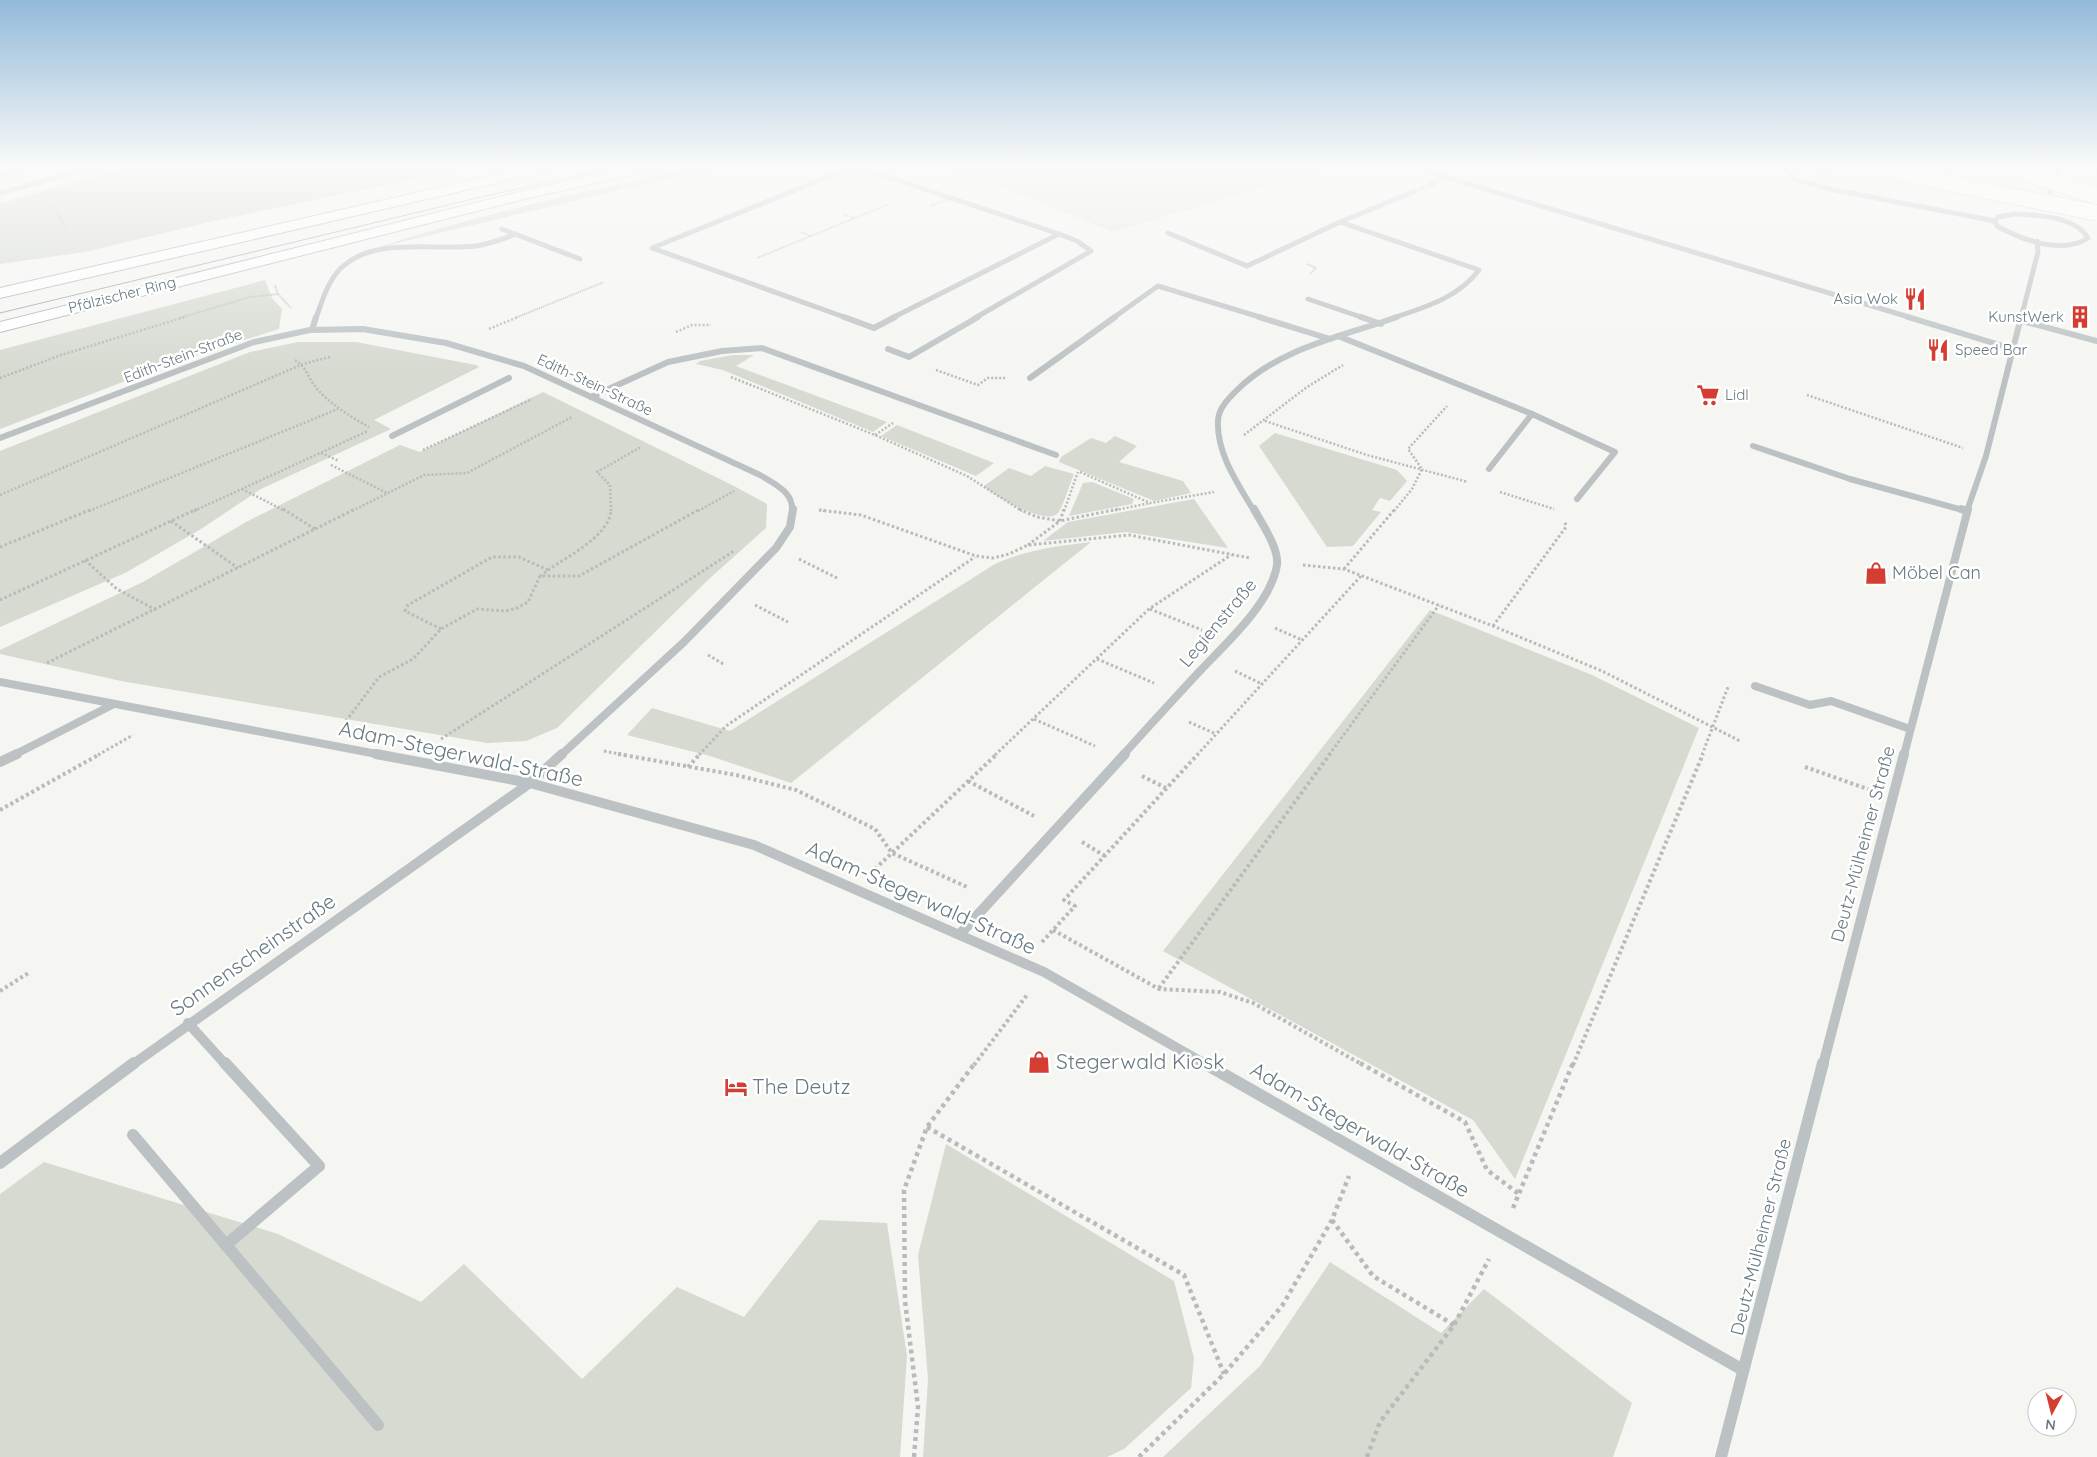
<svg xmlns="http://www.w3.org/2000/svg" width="2097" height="1457" viewBox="0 0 2097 1457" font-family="Quicksand,sans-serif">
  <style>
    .built { fill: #e6e6e5 }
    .green { fill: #d6dad1 }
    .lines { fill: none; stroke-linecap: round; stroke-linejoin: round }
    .minor-tunnel { stroke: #cad0d0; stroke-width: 5; stroke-dasharray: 5 2.5; stroke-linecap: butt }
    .major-casing { stroke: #b0b6b8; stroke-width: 2 }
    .path-far4 { stroke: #b7bbbc; stroke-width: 2; stroke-dasharray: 1 1; stroke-linecap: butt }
    .path-far3 { stroke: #b7bbbc; stroke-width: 2.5; stroke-dasharray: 2 2; stroke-linecap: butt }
    .path-far2 { stroke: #b7bbbc; stroke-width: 3; stroke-dasharray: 2.5 2.5; stroke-linecap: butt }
    .path-far1 { stroke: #b7bbbc; stroke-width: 4; stroke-dasharray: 3 3; stroke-linecap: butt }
    .path { stroke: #b7bbbc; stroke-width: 4.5; stroke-dasharray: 4 4; stroke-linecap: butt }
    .minor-far4 { stroke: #bcc2c4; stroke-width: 5 }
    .minor-far3 { stroke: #bcc2c4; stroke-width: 6 }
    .minor-far2 { stroke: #bcc2c4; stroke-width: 8 }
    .minor-far1 { stroke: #bcc2c4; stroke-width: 10 }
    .minor { stroke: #bcc2c4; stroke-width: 12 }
    .major { fill: #fff; fill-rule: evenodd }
    .tram { stroke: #9ca5a8; stroke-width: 1 }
    .rail { stroke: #9ca5a8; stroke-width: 2; stroke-dasharray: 4.5 2; stroke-linecap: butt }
    .highway-bridge-casing { stroke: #b0b5b7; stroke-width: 17; stroke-linecap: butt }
    .path-bridge { stroke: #b7bbbc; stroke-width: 2; stroke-dasharray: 1 1; stroke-linecap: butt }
    .highway-bridge { stroke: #fff; stroke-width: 16 }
    .labels { text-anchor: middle; stroke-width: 5; stroke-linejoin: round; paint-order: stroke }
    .far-street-label { font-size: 15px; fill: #667a81; stroke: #fff }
    .far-poi-label { font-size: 15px; fill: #667a81; stroke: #fff; text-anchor: end }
    .poi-label { font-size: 18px; fill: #667a81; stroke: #fff; text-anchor: start }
    .street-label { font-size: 18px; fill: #667a81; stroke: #fff }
    .near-street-label { font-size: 21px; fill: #667a81; stroke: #fff }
    .near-poi-label { font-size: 21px; fill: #667a81; stroke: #fff; text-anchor: start }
  </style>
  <rect width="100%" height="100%" fill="#f5f5f2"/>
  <path class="built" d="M937,166H1334L1113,232L1020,194Z"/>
  <g class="green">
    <path d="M129,166H476L214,221L85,252L0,264V204Z"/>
    <path d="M703,166H726L622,190L624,183Z"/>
    <path d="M623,183L620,190L376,248C457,221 540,202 623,183Z"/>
    <path d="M265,280L272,298L282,309L279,329L175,362L0,429V350Z"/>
    <path d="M298,342H356L476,365L479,367L374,420L391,429L261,489L201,529L125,573L0,627V451L250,352Z"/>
    <path d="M733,355H754L736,366L887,422L873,432L723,370L696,364L700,361Z"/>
    <path d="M543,392L732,485L767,504L766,528L709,579L557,728L526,741L487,743L121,681L0,654V650L143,582L248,521L400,445L420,452Z"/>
    <path d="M897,425L994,463L976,476L881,436Z"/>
    <path d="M1275,433L1397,470L1407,481L1390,501L1380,498L1372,510L1381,512L1353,546L1327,547L1259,446Z"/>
    <path d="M1115,436L1137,446L1119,462L1183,481L1191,493L1154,501L1059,462L1061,457L1091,438L1106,443Z"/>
    <path d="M1045,466L1074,474C1070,483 1063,508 1057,514C1045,525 993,496 984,486L1009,468L1031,476Z"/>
    <path d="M1092,482L1134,499L1132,504L1069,516L1083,483Z"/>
    <path d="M1194,499L1228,548L1126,532L1043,541L1068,522Z"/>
    <path d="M1091,542L791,783L710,756L627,735L652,708L730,731L995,564C1026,550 1056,546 1091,542Z"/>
    <path d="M1430,610L1592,675L1699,728L1515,1179L1473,1120L1163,951Z"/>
    <path d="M946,1144L1174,1281L1194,1358L1191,1388L1124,1449L1107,1457H923L928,1379L918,1255Z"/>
    <path d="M44,1162L278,1234L421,1302L464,1264L582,1379L677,1287L744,1317L819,1220L887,1223L907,1356L900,1457H0V1194Z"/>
    <path d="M1330,1262L1441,1333L1484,1289L1632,1403L1613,1457H1163L1260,1366Z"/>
  </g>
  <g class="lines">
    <path class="minor-tunnel" d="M1413,192L1432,184"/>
    <defs>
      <g id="major">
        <path d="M533,166H559L552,170L0,298V288Z"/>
        <path d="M634,166H660L658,169L524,199L0,332V322L523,191Z"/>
      </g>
    </defs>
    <use href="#major" class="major-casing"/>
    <g class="path-far4">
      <path d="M268,166L283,180"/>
      <path d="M122,170L133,166"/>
      <path d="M52,204L66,228"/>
      <path d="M843,214L854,218"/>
      <path d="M801,232L811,236"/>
      <path d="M757,258L889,204"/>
      <path d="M1307,264L1316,268L1310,274"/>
      <path d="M275,285L278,294L291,308"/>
      <path d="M180,318L250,297L278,294"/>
      <path d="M515,318L604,282"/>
    </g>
    <g class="path-far3">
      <path d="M489,329L518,317"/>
      <path d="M676,332L692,325H711"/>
      <path d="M295,360C306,366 309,380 318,390C332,405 351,417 369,427"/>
      <path d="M936,370L978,385L988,378H1005"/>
      <path d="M731,377L875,435L967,476L1022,511"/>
      <path d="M0,378L61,355L185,317"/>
      <path d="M1807,395L1963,448"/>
      <path d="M1265,421L1367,455L1468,482"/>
      <path d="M875,435L893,423"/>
      <path d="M1244,435L1307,387L1343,365"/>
      <path d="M423,450L532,399"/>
      <path d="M321,453L339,461"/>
      <path d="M331,465L387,493"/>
      <path d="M1080,472L1150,503L1214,492"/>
      <path d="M242,489L285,511"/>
      <path d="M1500,492L1554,509"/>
      <path d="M0,495L303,364L330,357"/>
      <path d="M819,510L825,511"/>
      <path d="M89,511L338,409"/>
      <path d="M194,511L368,431"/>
      <path d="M352,511L424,475L467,473L572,417"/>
      <path d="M611,511L610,485L597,472L641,447"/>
      <path d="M698,511L734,491"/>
      <path d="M1064,511L1078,472"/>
      <path d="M1111,511L1150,503"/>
      <path d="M1394,511L1412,489L1422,469L1408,449L1447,406"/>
    </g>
    <g class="path-far2">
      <path d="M283,509L315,529"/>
      <path d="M1019,509L1037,517L1060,521L1118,509"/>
      <path d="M819,510L861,515L976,556L993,558L1009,554L1028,545L1129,535L1250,558"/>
      <path d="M171,521L238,568"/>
      <path d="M1028,545L1060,521L1064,509"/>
      <path d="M0,547L92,509"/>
      <path d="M799,559L839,579"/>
      <path d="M85,560L117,589L156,610"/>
      <path d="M1303,565L1344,569L1493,626L1602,671L1740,741"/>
      <path d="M1344,569L1395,509"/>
      <path d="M548,570C568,556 611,535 611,509"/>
      <path d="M0,600L197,509"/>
      <path d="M755,605L788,622"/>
      <path d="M1150,609L1202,630"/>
      <path d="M1493,626L1566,527L1565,522"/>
      <path d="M1275,628L1302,640"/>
      <path d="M441,629L405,611L408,605L492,557H519L548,570L541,576"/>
      <path d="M708,655L725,665"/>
      <path d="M1097,659L1154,683"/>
      <path d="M47,663L355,509"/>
      <path d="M1235,671L1262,684"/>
      <path d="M1034,719L1095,746"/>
      <path d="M346,721L379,677L413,659L441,629L477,609L506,611L517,608L528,602L540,576H579L700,509"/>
      <path d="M1189,722L1216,734"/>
      <path d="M441,739L734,551"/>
      <path d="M604,751L625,755"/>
      <path d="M98,755L133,735"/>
      <path d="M699,755L726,726L975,557"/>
      <path d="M995,755L1149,609L1231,555"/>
      <path d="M1197,755L1361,576"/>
      <path d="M1329,755L1439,605"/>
      <path d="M1702,755L1728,687"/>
    </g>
    <g class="path-far1">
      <path d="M618,754L736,775L796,790L875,829L892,853L967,887"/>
      <path d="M688,767L700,754"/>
      <path d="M1805,767L1868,789"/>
      <path d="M1142,776L1166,788"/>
      <path d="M968,781L1034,816"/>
      <path d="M0,810L100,754"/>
      <path d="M1082,842L1105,856"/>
      <path d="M875,869L997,754"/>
      <path d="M1053,930L1159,989L1220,992L1253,1003L1363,1065"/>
      <path d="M1042,942L1075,906L1064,900L1198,754"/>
      <path d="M1159,988L1330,754"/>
      <path d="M0,991L30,972"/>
      <path d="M974,1065L1027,995"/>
      <path d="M1573,1065L1703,754"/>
    </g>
    <g class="path">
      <path d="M1360,1063L1465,1122L1487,1170L1519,1194"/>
      <path d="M927,1127L1184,1275L1224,1374"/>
      <path d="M1513,1208L1573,1063"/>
      <path d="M1332,1220L1373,1276L1454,1325"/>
      <path d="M914,1457L918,1407L905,1301L904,1190L927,1127L975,1063"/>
      <path d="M1139,1457L1224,1374L1282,1306L1332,1220L1349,1176"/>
      <path d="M1367,1457L1380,1422L1454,1325L1489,1259"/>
    </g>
    <g class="minor-far4">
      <path d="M1418,166L1445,177L1912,318"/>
      <path d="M1786,166V170L1795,179L1825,188L1995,221"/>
      <path d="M1432,184L1445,177"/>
      <path d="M0,193L98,166"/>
      <path d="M2045,205L2060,166"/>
      <path d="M2014,214C2037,215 2075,216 2088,238C2062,255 2022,240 1997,226L1995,221L1998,217Z"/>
      <path d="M1340,222L1479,270C1458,298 1425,307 1393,318"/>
      <path d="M502,229L580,259"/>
      <path d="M1168,233L1247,266L1340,222L1413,192"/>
      <path d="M1308,299L1364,318"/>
      <path d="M316,318C322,301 328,280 342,267C377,236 433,251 476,246C489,244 503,239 516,234"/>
      <path d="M847,318L652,248L855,166L1059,234L892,318"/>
      <path d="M975,318L1091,251L1077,241L1059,234"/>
      <path d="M1113,318L1158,286L1263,318"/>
      <path d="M2021,318L2038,252L2037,241"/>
    </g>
    <g class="minor-far3">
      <path d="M844,317L874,328L895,317"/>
      <path d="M1259,317L1330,339"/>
      <path d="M1361,317L1381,324"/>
      <path d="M1908,317L2013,349"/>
      <path d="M2019,320L2097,341"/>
      <path d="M312,330L316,317"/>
      <path d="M1338,336L1532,414L1615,452L1577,499"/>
      <path d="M888,349L909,357L978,317"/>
      <path d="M1030,378L1115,317"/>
      <path d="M591,397L668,362L722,351L762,348L1056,455"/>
      <path d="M392,436L509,378"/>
      <path d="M0,438L254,342L310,330L363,329L446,343L524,366L760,475C773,483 794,492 792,511"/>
      <path d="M1753,446L1850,479L1966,511"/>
      <path d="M1489,469L1532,414"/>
      <path d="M1254,511C1238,484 1216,453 1218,420C1219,408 1228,399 1236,391C1279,348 1341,337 1397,317"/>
      <path d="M1967,511L1986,456L2021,317"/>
    </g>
    <g class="minor-far2">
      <path d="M1961,509L1967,511"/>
      <path d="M0,682L382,755"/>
      <path d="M1755,686L1810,705L1831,701L1910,729"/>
      <path d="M14,755L114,704"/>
      <path d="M561,755L684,642L776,548L790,527L793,509"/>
      <path d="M1123,755C1148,727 1173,700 1198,673C1224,645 1271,604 1277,565C1279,548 1262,524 1254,509"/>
      <path d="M1904,755L1968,509"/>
    </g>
    <g class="minor-far1">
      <path d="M376,754L530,783L754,845L1044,972L1207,1065"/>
      <path d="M0,762L17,754"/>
      <path d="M960,934L1125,754"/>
      <path d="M188,1023L226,1065"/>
      <path d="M132,1065L530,783L562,754"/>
      <path d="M1823,1065L1904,754"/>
    </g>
    <g class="minor">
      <path d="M225,1063L319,1166L226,1245"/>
      <path d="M1204,1063L1743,1370"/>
      <path d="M133,1135L378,1425"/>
      <path d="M0,1163L134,1063"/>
      <path d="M1721,1457L1823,1063"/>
    </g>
    <use href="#major" class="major"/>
    <path class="tram" d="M0,313L481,197L623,166"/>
    <path class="rail" d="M0,176L38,166"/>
    <defs>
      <g id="highway-bridge">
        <path d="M1864,166L2097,213"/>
        <path d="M2002,166L2097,196"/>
      </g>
    </defs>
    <use href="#highway-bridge" class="highway-bridge-casing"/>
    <g class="path-bridge">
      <path d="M1835,170L1817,171L1824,176L1839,180"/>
      <path d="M931,206L957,195"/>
    </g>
    <use href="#highway-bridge" class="highway-bridge"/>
  </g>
  <linearGradient id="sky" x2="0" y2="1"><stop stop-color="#93bada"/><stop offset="0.45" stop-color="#fafaf9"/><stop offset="1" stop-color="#fafaf9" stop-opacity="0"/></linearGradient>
  <rect width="2097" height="370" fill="url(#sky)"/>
  <defs>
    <symbol id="restaurant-bare" viewBox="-9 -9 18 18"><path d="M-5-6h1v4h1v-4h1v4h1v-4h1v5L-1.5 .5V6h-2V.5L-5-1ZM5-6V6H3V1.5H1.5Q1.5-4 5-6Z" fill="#d53c32" stroke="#fff" stroke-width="2.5" paint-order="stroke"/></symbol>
    <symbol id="building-bare" viewBox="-9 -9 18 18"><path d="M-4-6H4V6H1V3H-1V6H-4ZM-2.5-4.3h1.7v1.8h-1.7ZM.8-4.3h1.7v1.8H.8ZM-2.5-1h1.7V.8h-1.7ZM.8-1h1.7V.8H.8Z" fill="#d53c32" stroke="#fff" stroke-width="2.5" paint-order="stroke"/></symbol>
    <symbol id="supermarket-bare" viewBox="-9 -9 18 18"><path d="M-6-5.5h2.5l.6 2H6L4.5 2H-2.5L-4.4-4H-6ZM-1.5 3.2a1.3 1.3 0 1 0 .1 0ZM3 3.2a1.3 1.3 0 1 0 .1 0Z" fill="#d53c32" stroke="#fff" stroke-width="2.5" paint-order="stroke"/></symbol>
    <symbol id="shop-bare" viewBox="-9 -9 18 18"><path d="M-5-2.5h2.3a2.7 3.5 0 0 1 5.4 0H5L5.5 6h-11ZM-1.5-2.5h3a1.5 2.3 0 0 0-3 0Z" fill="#d53c32" stroke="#fff" stroke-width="2.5" paint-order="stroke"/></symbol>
    <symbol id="hotel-bare" viewBox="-9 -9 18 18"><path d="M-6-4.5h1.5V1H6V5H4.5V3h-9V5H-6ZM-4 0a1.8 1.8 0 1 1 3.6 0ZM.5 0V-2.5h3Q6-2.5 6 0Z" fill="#d53c32" stroke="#fff" stroke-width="2.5" paint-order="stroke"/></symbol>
  </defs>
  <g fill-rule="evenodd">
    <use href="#restaurant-bare" x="1899" y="283" width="32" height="32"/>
    <use href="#building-bare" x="2064" y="301" width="32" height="32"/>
    <use href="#restaurant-bare" x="1922" y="334" width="32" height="32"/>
    <use href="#supermarket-bare" x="1692" y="379" width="32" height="32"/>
    <use href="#shop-bare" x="1860" y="557" width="32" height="32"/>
    <use href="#shop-bare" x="1023" y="1046" width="32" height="32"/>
    <use href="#hotel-bare" x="720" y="1071" width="32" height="32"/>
  </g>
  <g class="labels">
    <g class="far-street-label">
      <text transform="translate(122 295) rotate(-14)" y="5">Pfälzischer Ring</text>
      <text transform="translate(183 356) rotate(-21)" y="5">Edith-Stein-Straße</text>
      <text transform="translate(595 385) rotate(25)" y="5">Edith-Stein-Straße</text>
    </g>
    <g class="far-poi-label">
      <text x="1898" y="304">Asia Wok</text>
      <text x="2064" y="322">KunstWerk</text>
      <text x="1955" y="355" text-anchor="start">Speed Bar</text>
      <text x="1725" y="400" text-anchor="start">Lidl</text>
    </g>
    <g class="poi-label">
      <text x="1892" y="579">Möbel Can</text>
    </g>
    <g class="street-label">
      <text transform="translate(1218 623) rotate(-50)" y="6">Legienstraße</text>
      <text transform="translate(1863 844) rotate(-75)" y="6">Deutz-Mülheimer Straße</text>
      <text transform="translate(1761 1237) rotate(-76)" y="6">Deutz-Mülheimer Straße</text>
    </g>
    <g class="near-street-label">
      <text transform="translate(461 754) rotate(12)" y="7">Adam-Stegerwald-Straße</text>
      <text transform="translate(921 898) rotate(24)" y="7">Adam-Stegerwald-Straße</text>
      <text transform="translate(253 955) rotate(-35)" y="7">Sonnenscheinstraße</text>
      <text transform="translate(1360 1130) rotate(30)" y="7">Adam-Stegerwald-Straße</text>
    </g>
    <g class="near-poi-label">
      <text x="1056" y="1069">Stegerwald Kiosk</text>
      <text x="752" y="1094">The Deutz</text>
    </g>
  </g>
  <g transform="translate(2052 1412) rotate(187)"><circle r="24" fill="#ffffff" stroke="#c2cacd"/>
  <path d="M0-4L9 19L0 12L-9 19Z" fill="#d53c32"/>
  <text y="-8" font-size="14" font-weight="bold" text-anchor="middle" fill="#667a81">N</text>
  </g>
</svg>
